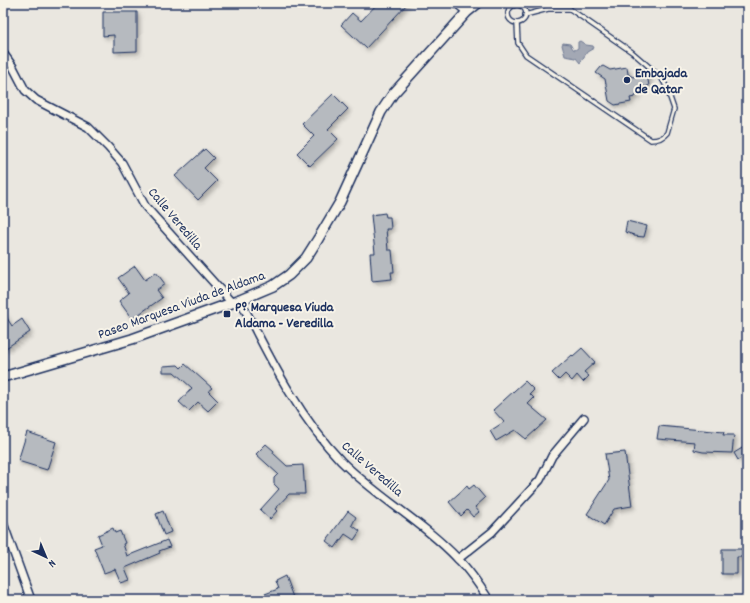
<svg xmlns="http://www.w3.org/2000/svg" width="750" height="603" viewBox="0 0 750 603" font-family="Dekko,sans-serif">
  <style>
    .water { fill: #a3a8b4; stroke: #6d7892 }
    .building { fill: #b6babf; stroke: #1b2f5e; filter: url(#shadow) }
    .lines { fill: none; stroke-linecap: round; stroke-linejoin: round }
    .service-casing { stroke: #1b2f5e; stroke-width: 6 }
    .minor-casing { stroke: #1b2f5e; stroke-width: 10 }
    .tertiary-casing { stroke: #1b2f5e; stroke-width: 12 }
    .service { stroke: #f7f3e8; stroke-width: 3.5 }
    .minor { stroke: #f7f3e8; stroke-width: 7 }
    .tertiary { stroke: #f7f3e8; stroke-width: 9 }
    .poi-dot { fill: #1b2f5e; stroke: #f7f3e8; stroke-width: 1.5 }
    .labels { text-anchor: middle; stroke-width: 4; stroke-linejoin: round; paint-order: stroke }
    .poi-label { font-size: 14px; font-weight: bold; fill: #1b2f5e; stroke: #f7f3e8; text-anchor: start }
    .street-label { font-size: 14px; fill: #1b2f5e; stroke: #f7f3e8 }
  </style>
  <defs>
    <filter id="shadow"><feDropShadow dx="2.5" dy="2.5" stdDeviation="2" flood-color="#0004"/></filter>
  </defs>
  <rect width="100%" height="100%" fill="#eae7e0"/>
  <filter id="ink" filterUnits="userSpaceOnUse"><feTurbulence type="fractalNoise" baseFrequency=".025" numOctaves="2"/><feDisplacementMap in="SourceGraphic" scale="8" xChannelSelector="R" yChannelSelector="G"/><feConvolveMatrix kernelMatrix="1 2 1 2 8 2 1 2 1" color-interpolation-filters="sRGB"/></filter>
  <g filter="url(#ink)">
    <path class="water" d="M580,41L586,45L593,46L594,48L587,52L580,63L576,58L565,56L562,45L563,43L570,44L573,49L575,50L578,48V42Z"/>
    <g class="building">
      <path d="M378,3H408L366,48L341,25L352,13L361,21Z"/>
      <path d="M103,12H137V51L114,52V35L103,36Z"/>
      <path d="M603,66L610,70L627,67L628,74L633,77L642,75L646,68L652,74L648,80L649,86L637,88L638,92L635,97L630,98L631,102L615,105L609,101L605,79L596,73L601,67Z"/>
      <path d="M333,94L348,109L328,129L338,139L310,166L297,153L314,136L302,124Z"/>
      <path d="M205,149L214,158L204,168L217,181L198,200L175,176Z"/>
      <path d="M385,213L386,217H390L391,229H386L388,250H392L394,272H391L392,279L372,281L370,253H375L371,215Z"/>
      <path d="M627,221L647,226L644,237L634,236V235L625,232Z"/>
      <path d="M135,266L145,280L156,272L165,284L156,290L162,298L132,319L119,301L129,293L118,278Z"/>
      <path d="M3,312L12,326L22,319L30,332L3,350Z"/>
      <path d="M582,348L595,362L584,372L589,376L583,382L577,375L572,381L565,374L559,380L552,373L572,355L573,356Z"/>
      <path d="M185,364L212,388L208,391L218,401L208,411L198,402L189,411L179,402L192,388L174,372H163V366L178,365L181,368Z"/>
      <path d="M525,381L534,390L530,394L534,398L528,404L547,420L526,439L515,430L496,441L490,431L504,422L493,410Z"/>
      <path d="M659,426L724,432L723,435H734L732,453L703,452L694,450L695,442L657,439Z"/>
      <path d="M27,432L56,442L47,470L18,461Z"/>
      <path d="M266,444L274,451L273,453L287,466L303,465L305,494H289L275,509L277,511L270,519L260,510L279,489L274,484V478L278,474L256,454Z"/>
      <path d="M747,445V454L738,460L734,453Z"/>
      <path d="M625,452L632,506L614,509L604,525L587,514L609,480L605,454Z"/>
      <path d="M474,485L485,498L475,507L479,512L473,517L467,510L461,516L449,502L467,486L469,489Z"/>
      <path d="M163,511L171,532L164,535L156,514Z"/>
      <path d="M348,511L356,517L352,525L360,531L354,540L345,534L335,548L326,541Z"/>
      <path d="M113,528L115,533L120,531L125,543L123,544L127,556L167,540L170,547L159,551L160,553L125,568L130,580L121,583L115,569L104,573L94,548L102,545L98,535Z"/>
      <path d="M722,549H747V557H737V574H722Z"/>
      <path d="M285,576L294,600H249L278,589L275,581Z"/>
    </g>
    <g class="lines">
      <defs>
        <g id="service">
          <circle cx="517" cy="14" r="9"/>
          <path d="M517,23L518,43L526,55L651,140C658,140 663,138 667,133L674,109L666,86L661,77L632,52L570,9H548L525,15"/>
        </g>
        <g id="minor">
          <path d="M456,3L467,12"/>
          <path d="M3,53L13,67L25,90L36,100L88,127L108,147L122,163L145,206L232,303"/>
          <path d="M240,300C269,356 297,415 341,461C377,497 423,522 458,559C470,571 480,586 489,600"/>
          <path d="M3,523L31,600"/>
          <path d="M458,559L492,532L540,480L552,456L584,418"/>
        </g>
        <path id="tertiary" d="M3,377L132,339L240,300L273,286L289,275L306,258L318,239L340,202L381,112L393,94L467,12L478,3"/>
      </defs>
      <use href="#service" class="service-casing"/>
      <use href="#minor" class="minor-casing"/>
      <use href="#tertiary" class="tertiary-casing"/>
      <use href="#service" class="service"/>
      <use href="#minor" class="minor"/>
      <use href="#tertiary" class="tertiary"/>
    </g>
  </g>
  <g class="poi-dot">
    <circle cx="627" cy="80" r="4"/>
    <rect x="223" y="310" width="8" height="8" rx="2"/>
  </g>
  <g class="labels">
    <g class="poi-label">
      <text x="635" y="77">Embajada<tspan x="635" dy="16">de Qatar</tspan></text>
      <text x="235" y="311">Pº Marquesa Viuda<tspan x="235" dy="16">Aldama - Veredilla</tspan></text>
    </g>
    <g class="street-label">
      <text transform="translate(176 218) rotate(50)" y="5">Calle Veredilla</text>
      <text transform="translate(181 304) rotate(-20)" y="5">Paseo Marquesa Viuda de Aldama</text>
      <text transform="translate(373 468) rotate(41)" y="5">Calle Veredilla</text>
    </g>
  </g>
  <rect width="750" height="603" fill="none" stroke="#f7f3e8" stroke-width="16"/>
  <rect x="8" y="8" width="734" height="587" fill="none" stroke="#1b2f5e" stroke-width="1.5" filter="url(#ink)"/>
  <g transform="translate(46 557) rotate(136)" stroke="#f7f3e8" stroke-width="3" paint-order="stroke">
  <path d="M0-3L7 15L0 10L-7 15Z" fill="#1b2f5e"/>
  <text y="-6" font-size="11" font-weight="bold" text-anchor="middle" fill="#1b2f5e">N</text>
  </g>
</svg>
